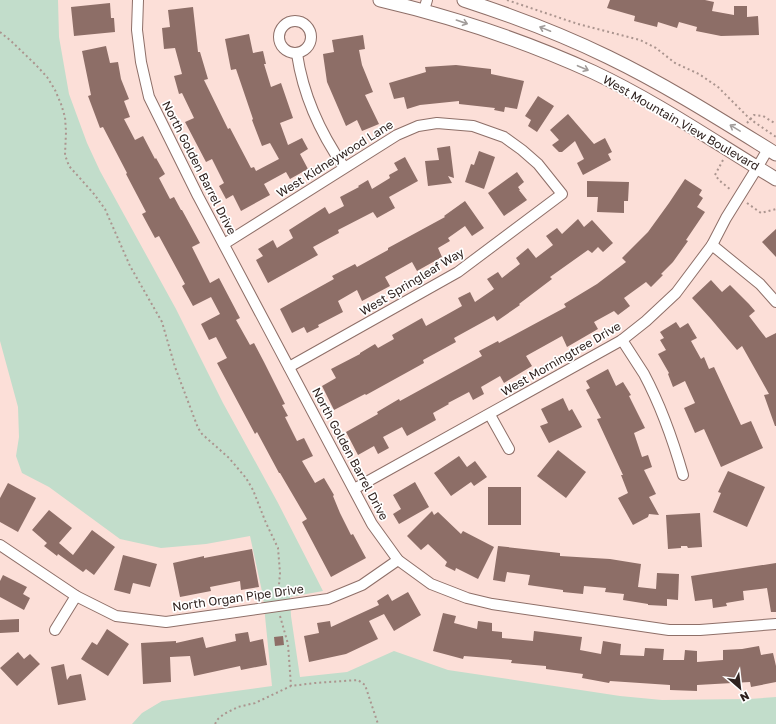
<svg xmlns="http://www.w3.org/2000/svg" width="776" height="724" viewBox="0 0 776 724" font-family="'Golos Text',sans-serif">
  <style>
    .green { fill: #c2ddcb }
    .building { fill: #8d6e67 }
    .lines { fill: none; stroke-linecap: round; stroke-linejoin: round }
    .minor-casing { stroke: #8e6f68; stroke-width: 12 }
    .tertiary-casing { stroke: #8e6f68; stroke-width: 15 }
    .path { stroke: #ab958f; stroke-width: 2; stroke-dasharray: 2 3; stroke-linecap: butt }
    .minor { stroke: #fff; stroke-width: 10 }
    .tertiary { stroke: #fff; stroke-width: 13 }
    .oneway { stroke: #a19c9a }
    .labels { text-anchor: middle; stroke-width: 3.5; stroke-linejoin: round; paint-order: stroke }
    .street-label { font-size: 12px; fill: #2f221f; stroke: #fff }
  </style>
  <rect width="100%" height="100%" fill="#fcdfd8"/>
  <path class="green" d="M0,0H58L59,37L69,94L87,143L100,171L176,309L223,403L278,503L323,591L290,597L291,616L300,677L347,672L394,651L448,670L620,696L662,700L749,699L776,697V724H132L142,713L162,701L272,686L263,596L250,536L206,544L161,548L120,539L49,487L22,473L16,456L19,437L18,407L0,341Z"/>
  <g class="building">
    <path d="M610,0H705L714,2L712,11L734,15V6H747V17L758,16L759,35L721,36L696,31L697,27L679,22L677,28L658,22L657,27L634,21L635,16L607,8Z"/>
    <path d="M110,3L111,18H114L115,32L74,36L71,7Z"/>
    <path d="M193,7L198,52H200L208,79L204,80L228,129L230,128L251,168L254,167L256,171L279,159L270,143L262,146L252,120L253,119L236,69L231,70L225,39L249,34L253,53L263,51L266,64H264L271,87L281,83L293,118L280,123L288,145L302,138L308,149L300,154L308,169L290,179L286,172L264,184L270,195L241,211L233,195L226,199L219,186L224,183L212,159L206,162L185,122L194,118L182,93L179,94L174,76L182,74L175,48L164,49L162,28L170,27L168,10Z"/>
    <path d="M363,35L365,49L359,50L362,65L373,92L365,95L379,124L362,131L357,120L346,126L327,82L323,54L334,52L332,40Z"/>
    <path d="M106,46L110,63L118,62L121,79L129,99L124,101L130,117L124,119L135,140L143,136L155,159L156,158L165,174L159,178L170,199L174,197L181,210H182L200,243L192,247L210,283L219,278L240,318L236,320L250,345L254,343L264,362L285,404L282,405L288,416L285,417L297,441L304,438L313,456L302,461L315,483L324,478L334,495L333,496L340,513L351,535L353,534L366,558L331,577L302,522L307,519L280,473H279L257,432L255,434L217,363L227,358L216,337L209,340L201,324L220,314L211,297L193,306L182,286L185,284L178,271L159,236L155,238L142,214L146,212L126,174L127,173L103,127L100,128L88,96L91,95L82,51Z"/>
    <path d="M456,65L491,69V74L524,81L517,109L505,107L504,112L494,110L495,108L459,104V101L420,105L407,109L404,97L394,99L389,83L426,72L425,67Z"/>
    <path d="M538,96L554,106L537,132L528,126L531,120L525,116Z"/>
    <path d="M568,114L594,144L605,138L612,152L608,154L611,160L583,175L577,163L584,159L575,141L562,152H559L552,145L559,140L550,130Z"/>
    <path d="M450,146L454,178L448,176L452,183L428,186L425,161L439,160L437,148Z"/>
    <path d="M479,151L495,157L484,189L465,182L471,164L474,165Z"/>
    <path d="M405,157L418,181L389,197L395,208L377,218L373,212L338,230L339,233L313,247L318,255L268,283L256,260L263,256L258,249L273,240L277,248L293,238L289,230L325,207L329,214L344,206L340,197L359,187L358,186L368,180L372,189L390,178L389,175L398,170L394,163Z"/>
    <path d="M517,172L524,182L518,187L520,190H519L527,200L504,216L488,193Z"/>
    <path d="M685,179L702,190L699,195L703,198L697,207L705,212L686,240L688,241L673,262L661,274L663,275L651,287L646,282L624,298L630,306L618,315L614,311L594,322L598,329L567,347L562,336L526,356L532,366L504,383L500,376L481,387L484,394L473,400L469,392L448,403L449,404L433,413L436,420L407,436L402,427L383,437L389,448L378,454L374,446L358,455L346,432L378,414L377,412L399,399L400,401L482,356L479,351L498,341L499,343L566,307L564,304L597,284L626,262L622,258L648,232L669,203Z"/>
    <path d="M587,181L629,182L628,201H624V213L597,212L598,197H587Z"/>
    <path d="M465,201L484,228L472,236L465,226L448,238L450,241L438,248L442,257L417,271L412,262L385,277L390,286L362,301L357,290L338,301L343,312L318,325L319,327L307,333L304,327L292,333L280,309L334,279L332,276L355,264L357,267L388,250V248L445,217L444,216Z"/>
    <path d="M578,219L584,227L592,220L613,243L603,252L598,247L592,253L588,250L550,277L552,279L519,304L520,305L497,321L494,316L454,338L456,342L423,360L424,363L366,395L365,394L334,410L322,386L336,378L331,369L360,354V353L375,344L378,348L394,339L392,335L422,318L426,326L446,315L462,306L458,298L470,292L475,302L494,289L487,279L498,272L502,278L520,264L516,258L528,248L536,258L553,245L546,236L557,228L562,234Z"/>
    <path d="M776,229V257L762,242Z"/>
    <path d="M711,280L722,292L730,285L749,304L755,311L749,316L766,338L776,333V426H775L764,395L769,394L742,346L737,350L711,319L692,298Z"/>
    <path d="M676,322L680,328L688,323L697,338L691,341L701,359L704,357L709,369L714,367L741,425L751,421L763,448L721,467L704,429L695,433L684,408L695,403L685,381L673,387L668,374L669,373L658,354L666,350L660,340L664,338L660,332Z"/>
    <path d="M608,369L616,386L623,382L631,395L629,396L645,428L634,433L642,457L648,455L652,467L644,470L656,494L649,497L659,515L649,514L648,517L633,525L618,498L628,493L621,475H623L597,419L601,418L586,390L590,388L586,381Z"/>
    <path d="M563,398L569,411L572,409L582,427L549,443L540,426L548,423L541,409Z"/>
    <path d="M558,450L586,472L566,498L537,476Z"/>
    <path d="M459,456L467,467L475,461L487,477L474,486L471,482L451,496L434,473Z"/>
    <path d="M728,471L765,487L747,527L713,512L721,493L718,492Z"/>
    <path d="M415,482L429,507L399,524L393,514L401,509L393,495Z"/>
    <path d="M8,483L36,498L18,532L0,522V498Z"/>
    <rect x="488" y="487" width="33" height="38"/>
    <path d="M49,510L72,528L59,543L73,555L92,530L115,547L94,575L86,569L83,572L58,554L57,556L44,546L47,543L32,530Z"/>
    <path d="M432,511L434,515L438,512L461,534L463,531L494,547L478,579L456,568L455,571L445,566L447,562L428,544L421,550L407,536Z"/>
    <path d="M700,513L702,547L688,548L687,546H681V548L668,549L666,515Z"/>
    <path d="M498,546L560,553V556L610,559L641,564L638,587L656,589L657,573L679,574L678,600L667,599V606L648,605V604L623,600L624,594L605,592L606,588L584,586L583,594L563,592V590L528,585L530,575L507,572L505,582L493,580Z"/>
    <path d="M252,549L259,587L241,590L240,581L210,587L211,591L180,597L173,563L204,556V558Z"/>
    <path d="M123,555L157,564L150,587L133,583L130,594L114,590Z"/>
    <path d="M776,563V612H771L767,588L743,591L744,600L726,603L727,606L713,608L712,599L695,601L691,576Z"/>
    <path d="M3,575L27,587L23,594L30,598L24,610L0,597V581Z"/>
    <path d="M408,592L421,615L394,631L384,614L369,621L378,639L346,654L309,662L304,636L319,633L317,623L330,621L331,627L379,605L377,601L388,594L392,601Z"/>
    <path d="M443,613L456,616L454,623L477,629L478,621L492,623V631L502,632V638L533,641L534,631L582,637L580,650L601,654L603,641L621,644L620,655L644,656L645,648L664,649L663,660H684L685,650L697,651V662L723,660V650L742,649L759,646L761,655L773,653L776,666V682L751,687L750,682L697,685V691L670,690V685L610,681L609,683L582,678L583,674L546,669V666L511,663L512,660L464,656L463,659L433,651Z"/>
    <path d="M19,619V632L0,633V620Z"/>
    <path d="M107,629L129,644L108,676L81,659L92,642L97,645Z"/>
    <path d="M248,632L250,642L263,639L267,665L241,670L240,666L194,676L190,656L170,657L171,682L143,684L141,643L176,641V643L203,637L206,648L236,641L235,634Z"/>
    <path d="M283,636L284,645L275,646L274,637Z"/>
    <path d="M18,652L24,659L30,654L40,664L17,686L0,668Z"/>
    <path d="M64,664L67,680L70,676L81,674L86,700L58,705L51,667Z"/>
  </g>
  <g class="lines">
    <defs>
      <g id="minor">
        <path d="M138,0L137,30L141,62L149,97L198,196L372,524L398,560L431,584L467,598L492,604L669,630H700L776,624"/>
        <path d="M424,10L427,0"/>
        <circle cx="295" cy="37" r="16"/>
        <path d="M297,54C303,94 321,134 344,167"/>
        <path d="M224,244L397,135L418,126L437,123L473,126L504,137L522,150L538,164L562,194L458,272L289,367"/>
        <path d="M712,245L760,284L776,302"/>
        <path d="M622,340C629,351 637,363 644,374C661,406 673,440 683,475"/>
        <path d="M490,415L509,449"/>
        <path d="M354,489L622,340L646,321L676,293L712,245L726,218L757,168L768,149"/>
        <path d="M0,545L76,596L116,616L166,622L328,599L362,585L398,560"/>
        <path d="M55,630L76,596"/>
      </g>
      <g id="tertiary">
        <path d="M380,0C453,17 525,41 593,72C657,102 716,143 776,179"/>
        <path d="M464,0C513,16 561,34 608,57C666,85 721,120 776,154"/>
      </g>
    </defs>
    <use href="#minor" class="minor-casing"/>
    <use href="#tertiary" class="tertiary-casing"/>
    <g class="path">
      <path d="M507,0L578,24L640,40L656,48L675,63L699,74L718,87L750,119L776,137"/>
      <path d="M0,32L11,41L36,65L47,77L55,90L61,104L65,117L66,132L65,155L69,166L94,194L105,209L130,266L162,322L175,367L198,428L202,434L229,458L246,478L253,490L266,523L278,548L280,573L278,596"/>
      <path d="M747,123L754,115L763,116L776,124"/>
      <path d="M723,160L715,175L720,181L731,190"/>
      <path d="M747,203L761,213L776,209"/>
      <path d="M280,616L288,644L291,686"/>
      <path d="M215,724L218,719L224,714L238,707L255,703L291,686L315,683L358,680L365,685L378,724"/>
    </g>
    <use href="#minor" class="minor"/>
    <use href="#tertiary" class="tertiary"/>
  </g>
  <defs><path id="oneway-shaft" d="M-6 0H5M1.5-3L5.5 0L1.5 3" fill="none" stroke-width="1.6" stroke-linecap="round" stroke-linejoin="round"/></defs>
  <g class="oneway">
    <use href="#oneway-shaft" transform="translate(462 22) rotate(19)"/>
    <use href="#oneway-shaft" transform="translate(545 29) rotate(-158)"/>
    <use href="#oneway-shaft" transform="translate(583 68) rotate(23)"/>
    <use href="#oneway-shaft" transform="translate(735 128) rotate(-149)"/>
  </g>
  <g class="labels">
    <g class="street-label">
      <text transform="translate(681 123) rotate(30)" y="4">West Mountain View Boulevard</text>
      <text transform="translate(335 159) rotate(-32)" y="4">West Kidneywood Lane</text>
      <text transform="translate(199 168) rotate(63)" y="4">North Golden Barrel Drive</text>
      <text transform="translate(412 282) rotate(-31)" y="4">West Springleaf Way</text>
      <text transform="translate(561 359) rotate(-30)" y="4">West Morningtree Drive</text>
      <text transform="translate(350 454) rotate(62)" y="4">North Golden Barrel Drive</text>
      <text transform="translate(238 598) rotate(-8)" y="4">North Organ Pipe Drive</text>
    </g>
  </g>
  <g transform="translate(740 688) rotate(152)" stroke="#ffffff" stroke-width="3" paint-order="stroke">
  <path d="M0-3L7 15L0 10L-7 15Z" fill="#2f221f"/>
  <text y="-6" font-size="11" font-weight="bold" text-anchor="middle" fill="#2f221f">N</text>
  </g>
</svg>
